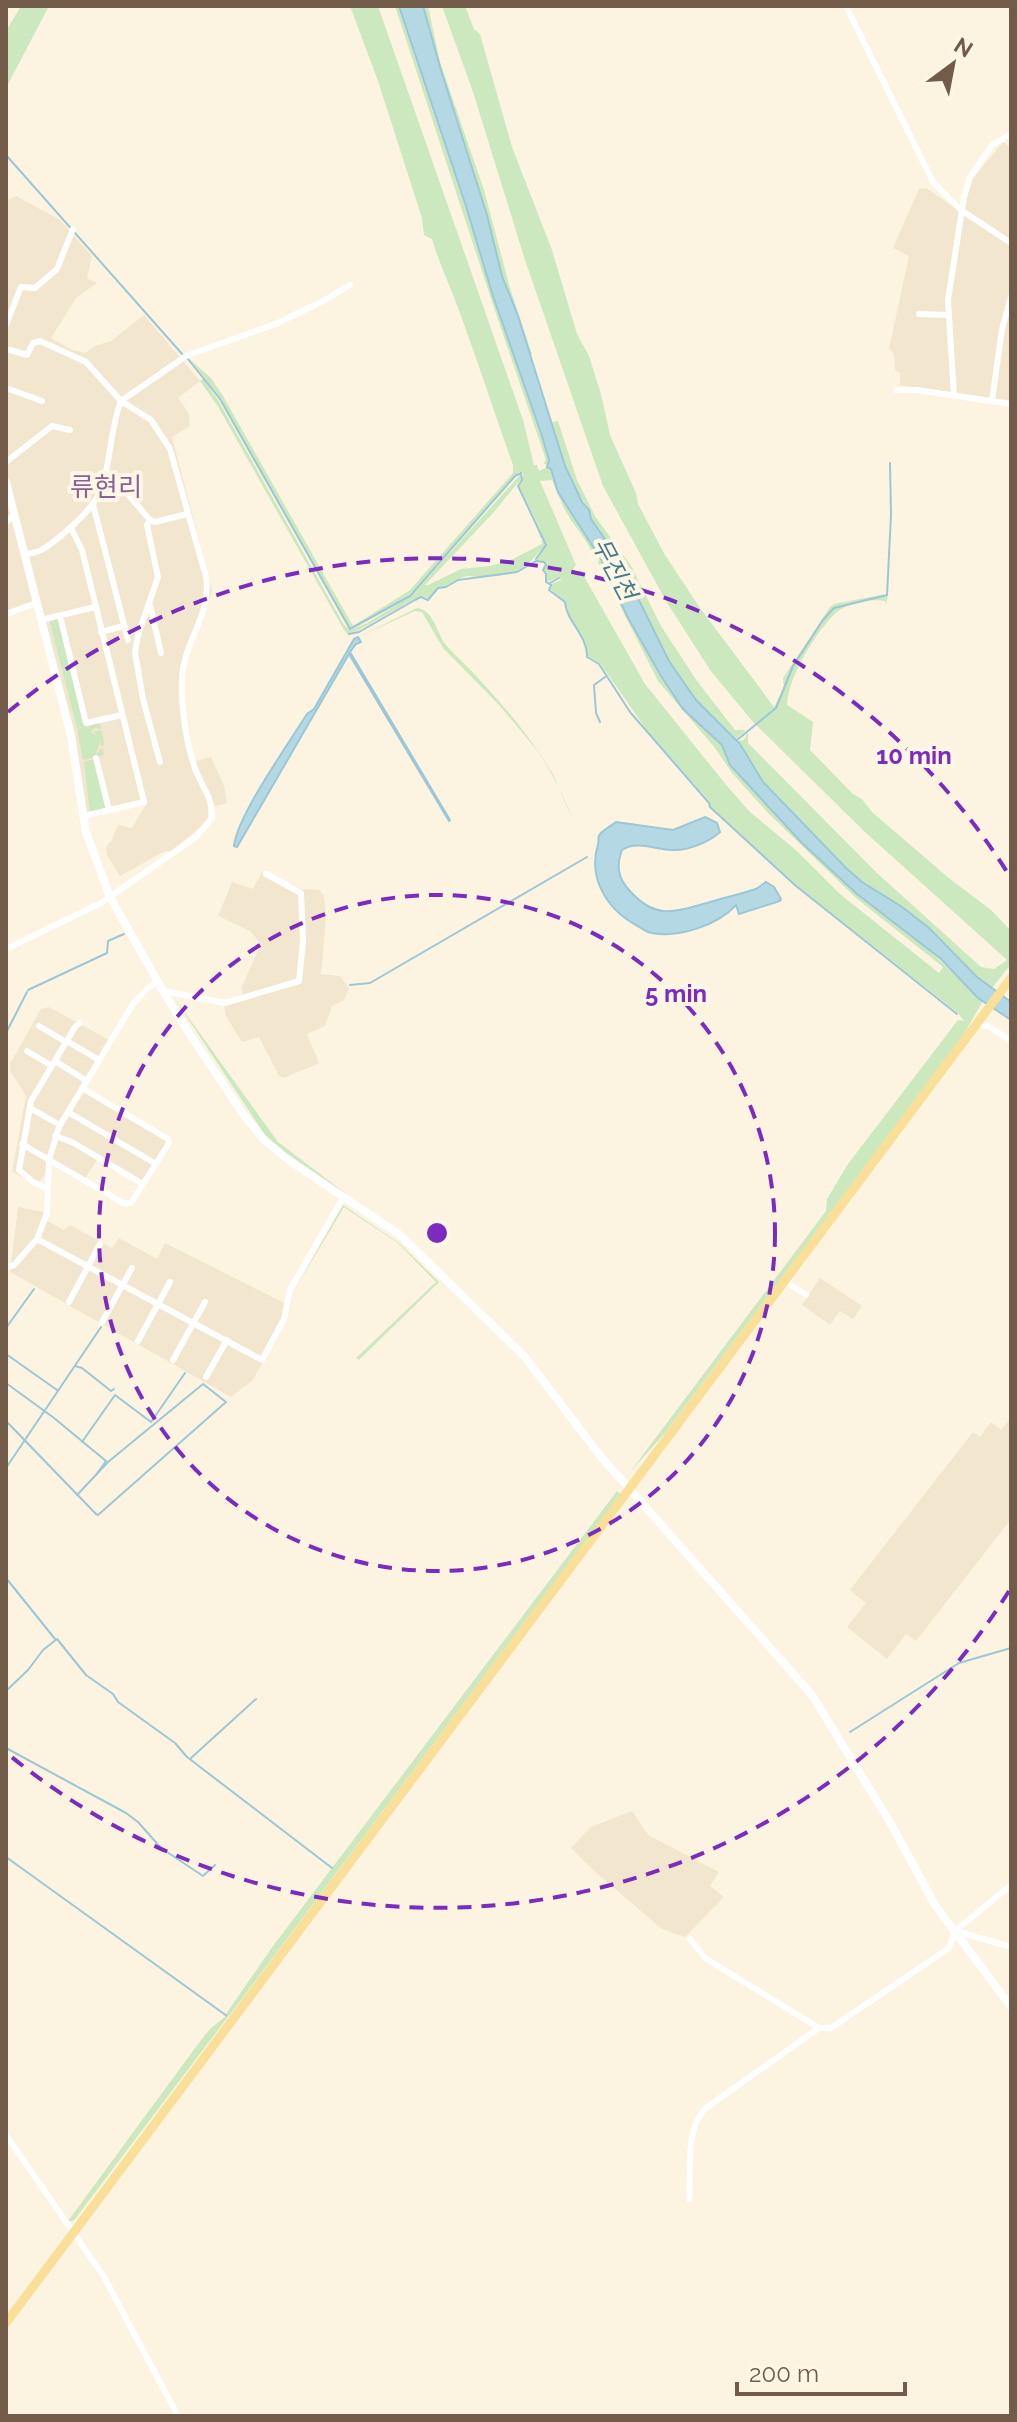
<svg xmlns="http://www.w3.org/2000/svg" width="1017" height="2422" viewBox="0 0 1017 2422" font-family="Raleway,'Noto Sans KR',sans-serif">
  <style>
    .residential { fill: #f3e6ce }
    .green { fill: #cce8bf }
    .water { fill: #b5d9e4; stroke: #9bc7d6; stroke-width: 2 }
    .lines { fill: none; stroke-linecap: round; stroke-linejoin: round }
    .stream { stroke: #9bc7d6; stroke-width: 2 }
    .street { stroke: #fff; stroke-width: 6 }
    .secondary { stroke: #fff; stroke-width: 8 }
    .primary { stroke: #fadf98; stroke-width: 9 }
    .ring { fill: none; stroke: #7b2cbf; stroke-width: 4; stroke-dasharray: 14 10 }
    .labels { text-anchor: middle; stroke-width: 8; stroke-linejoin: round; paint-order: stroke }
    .water-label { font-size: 24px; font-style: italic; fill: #45798c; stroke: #fff7e5 }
    .quarter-label { font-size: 26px; fill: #896395; stroke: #fff7e5 }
    .centre { fill: #7b2cbf; stroke: #fff7e5; stroke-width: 4 }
    .ring-label { font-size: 24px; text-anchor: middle; font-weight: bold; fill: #7b2cbf; stroke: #fff7e5; stroke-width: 8; stroke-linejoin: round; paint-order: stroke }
  </style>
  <rect width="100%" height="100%" fill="#fcf4e0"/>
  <g class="residential">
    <path d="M1003,142L1011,148V402L900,385V373L895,370L894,354L889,349L909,256L893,248L919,189L926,188L959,211L971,181Z"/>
    <path d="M16,196L60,220L92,256L87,278L97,283L76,298L51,338L70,349L85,353L95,346L111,341L144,315L200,381L178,398L189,414L190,426L172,437L212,590L211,598L205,599L179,681L193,762L211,757L224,786L227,803L208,808V817L205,823L171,851H165L120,876L107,855L106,847L112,840L118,825L132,828L147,803L87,817L75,733L39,599L6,612V201Z"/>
    <path d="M262,872L303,889L319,890L324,895L326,918L321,974L340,976L349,988L344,1000L332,1006L325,1026L307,1034L319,1063L284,1078L279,1076L259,1037L242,1042L226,1016L224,1006L244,998L241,988L261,944L250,931L218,916L232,882L253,889Z"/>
    <path d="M49,1007L109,1040L82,1085L169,1139L145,1178L140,1182L98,1158L85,1179L55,1162L36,1186L12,1171L26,1096L10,1070V1064L41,1009Z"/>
    <path d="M18,1207L43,1212L49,1222L64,1230L70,1225L112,1248L119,1238L157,1259L165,1243L290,1306L286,1320L253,1380L231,1397L10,1272Z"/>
    <path d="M820,1278L862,1306L853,1319L840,1311L830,1325L802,1305Z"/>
    <path d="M1011,1418V1519L916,1641L906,1634L887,1659L847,1627L866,1603L850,1590L973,1432L980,1437L991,1422L1001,1430Z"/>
    <path d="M632,1811L648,1835L719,1872L710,1886L724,1897L685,1937L662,1929L592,1869L571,1848L591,1827Z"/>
  </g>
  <g class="green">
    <path d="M21,6H49L6,88V31Z"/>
    <path d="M350,6H378L523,420L534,465H537L539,471L547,467L551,469L558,492L598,555L594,558C589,544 582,535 573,523C564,511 558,494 552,480L540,481L576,565L573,569L575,573L581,571L645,684L727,786L750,812L797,851L840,894L939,973L943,967L856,898L768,813L732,773L715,748L658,681L598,562L600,559L673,694L683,709L722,745L727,757L857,894L916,938L983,1001L961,1039L665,1433L630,1472L826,1211L827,1199L848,1164L958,1020L964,1021L958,1013L797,886L710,806V802L648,732L600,663L587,656C588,636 567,621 565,602L550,589L551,584L561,580L559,577L547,582V574L543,569L546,563L536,561L546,545L542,535H539L545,545C525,571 515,576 480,577C476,577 472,576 468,576C456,578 448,587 438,588L428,598L421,596L415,599L359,630L347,634L344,630L217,405L200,381L203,379L218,400L344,625L350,630L367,623L411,596L520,475L521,479L493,513L425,585H428L461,569L490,566L509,561L542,544L540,529L519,486L523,474L519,472L409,595L366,621L353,628L348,627L220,398L187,357L211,378L223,396L353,626L410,590L513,473V465C495,415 479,365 461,316C452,290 440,266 432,239L424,235L422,218L378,81Z"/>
    <path d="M395,6H399L549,460L547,465L543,463L546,461L544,454L494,308Z"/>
    <path d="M423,6H428L440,62L484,190L510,288L532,354L530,355L502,276L487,215L440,67Z"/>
    <path d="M442,6H465L474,29L480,34L512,147L552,250L577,334L589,356L601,394L610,435L636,493L638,504L665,555L700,608L774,707L784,688L783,678L830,607L834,604L885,594L869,599L888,596L886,604L885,601C872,598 847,603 837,612C816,631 788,677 787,705L813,722L810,750L853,794L862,799L872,812L950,879L991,910L1011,931V964L992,988L977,977L928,927L902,907L862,882L846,868L763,782L737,741L744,740L748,732V743L877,873L981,967L994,969L1007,960L865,832L753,722L710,670L666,601L603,486L525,260L473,92Z"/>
    <path d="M558,421L577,480L595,516L631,566L661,626L697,681L735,730H746L736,739L696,700L669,661L618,558L591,519L589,510L573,485L565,466L552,422Z"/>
    <path d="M417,608C434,610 437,634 446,645C456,657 468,666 477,677C518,721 553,764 573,821L554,776L540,754L500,706L443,648L422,612L415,611L358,637Z"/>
    <path d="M58,617L86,726L89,729L88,726L100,722L101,729L94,728L91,732L97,736L94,732L101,730L105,745L101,746L100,742L95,756L102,748L104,755L83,760L77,729L83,727L77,728L49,619Z"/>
    <path d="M94,759L106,809L90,813L84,762Z"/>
    <path d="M173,996L278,1142L353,1199L286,1153L265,1135Z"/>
    <path d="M343,1205L399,1243L439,1282L359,1360L356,1358L436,1282L398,1243L344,1207L294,1291Z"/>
    <path d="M617,1491L620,1494L617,1499L229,2016L226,2014L273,1946Z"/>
    <path d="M226,2016L227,2018L75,2219L73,2221H68L198,2044L210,2029Z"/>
  </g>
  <g class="water">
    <path d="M399,6H423L440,67L487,215L502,276L518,316L565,466L582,502L589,510L591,519L618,558L669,661L696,700L740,744L763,782L846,868L862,882L902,907L928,927L977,977L1011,1002V1020L978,998L941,959L857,894L802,843L730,765L722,745L683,709L661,676L627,616L602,561L558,492L551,469L547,467L549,460L541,433L493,296L466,206Z"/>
    <path d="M358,637L361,642L356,644L350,652L450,820L449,821L349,654L237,847L234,846C237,816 289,743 307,714L314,709L354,639Z"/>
    <path d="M705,817L717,823L720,832C709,842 688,851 672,850C656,850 637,840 622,850C616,866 618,878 629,890C655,920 674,912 707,903C724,898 740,894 756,889L766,882L774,887L781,899L780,901L739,914L736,905C718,925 679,938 652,933C647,933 640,927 636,925C605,908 588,876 598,844C600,837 596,838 601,833C605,829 612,825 616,822L673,830Z"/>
  </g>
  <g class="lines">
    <g class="stream">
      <path d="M6,155L183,355"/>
      <path d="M188,359L220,399L350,629L410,596L515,476L521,473"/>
      <path d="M521,475L522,480L518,486L546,545L536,559"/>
      <path d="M550,583L559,578"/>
      <path d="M349,634L359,632L415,600L421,597L428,600L438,588L446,587L458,580L517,572L536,561L544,562L546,565L543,570L546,574V582L551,585L549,590L565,602C566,621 588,636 587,657L599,664L630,712L709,803L710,807L796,886L957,1014"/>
      <path d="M600,722L596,713L594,685L605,677"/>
      <path d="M737,740L776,708L793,666L823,620L834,608L887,595L891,515L890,463"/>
      <path d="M350,985L370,983L587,857"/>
      <path d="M28,990L107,953L108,941L124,934"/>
      <path d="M6,1033L27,992"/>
      <path d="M6,1328L34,1289"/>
      <path d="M6,1354L57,1390"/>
      <path d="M75,1366L82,1368L111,1391L114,1389"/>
      <path d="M6,1383L54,1418L106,1461L96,1475"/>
      <path d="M6,1421L96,1514L98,1515L226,1402L203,1384L108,1462L77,1495"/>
      <path d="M82,1442L115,1395L151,1422L185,1373"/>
      <path d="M6,1468L101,1327"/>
      <path d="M6,1578L55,1639"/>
      <path d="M6,1691L28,1670L43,1650L57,1639L86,1675L113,1694L118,1702L175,1743L187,1757L332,1868"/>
      <path d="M850,1732L959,1663L1011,1648"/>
      <path d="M6,1748L126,1813L138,1822L161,1848L203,1876L215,1865"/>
      <path d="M191,1758L256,1699"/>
      <path d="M6,1857L227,2016"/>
    </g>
    <g class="street">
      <path d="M846,6L933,182L961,210L1011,243"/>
      <path d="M919,314L948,315"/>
      <path d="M6,325L21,287L35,288L57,269L73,229"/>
      <path d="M6,349L27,355L33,343L40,341L86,362L121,401C110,429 111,460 102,487C95,506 77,522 62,535C49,545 40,554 24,554"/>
      <path d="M6,388L42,401"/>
      <path d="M896,390H917L1011,404"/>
      <path d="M954,396L948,300L964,197L970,177L992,145L1011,134"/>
      <path d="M992,401L1002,329L1011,297"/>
      <path d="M6,462L52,426L70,430"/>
      <path d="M102,486C109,480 113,480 120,485L150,520L155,522L187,514"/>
      <path d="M93,504L128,640"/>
      <path d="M150,520L147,525L158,577L138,635L135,653L143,699L160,762"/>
      <path d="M6,523L14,514"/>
      <path d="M71,528L82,550L144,802L84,816"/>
      <path d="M150,605L161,653"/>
      <path d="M6,614L36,603"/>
      <path d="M60,616L86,723L122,715"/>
      <path d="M41,620L95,607"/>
      <path d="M101,632L124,626"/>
      <path d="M96,758L109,810"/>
      <path d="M6,949L101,903L196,837L212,818C213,798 203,789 196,771C186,744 181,708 182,679C183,642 212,615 206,577L170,449L151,420L121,401L186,356L278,323L325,300L350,285"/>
      <path d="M158,982L148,988L133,1004L59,1127L49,1160L47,1213L37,1239L262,1360L284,1319L290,1290L344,1196"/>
      <path d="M163,991L225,1003L299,981L303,941L301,893L266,874"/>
      <path d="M977,1024L988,1026L1011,1041"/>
      <path d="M39,1026L66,1042"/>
      <path d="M67,1041L99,1060"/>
      <path d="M27,1051L52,1066"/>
      <path d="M55,1061L87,1081"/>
      <path d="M30,1108L60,1125"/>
      <path d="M68,1112L156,1164"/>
      <path d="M55,1136L72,1142L143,1184"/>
      <path d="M22,1144L123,1203H131L169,1143L168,1139L82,1088"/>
      <path d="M48,1189L33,1182L19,1170L31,1101L75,1027L80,1023"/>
      <path d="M6,1268L14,1265L37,1239"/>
      <path d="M785,1281L806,1295"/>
      <path d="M69,1302L100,1244"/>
      <path d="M102,1322L132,1268"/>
      <path d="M138,1341L170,1282"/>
      <path d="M173,1360L205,1302"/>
      <path d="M206,1377L227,1340"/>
      <path d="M955,1931L1011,1947"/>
      <path d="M690,1939L705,1958L819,2028H831L949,1948L955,1931L1011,1885"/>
      <path d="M6,2135L104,2277L178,2416"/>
      <path d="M689,2199C692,2170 684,2130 706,2108L819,2028"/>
    </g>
    <path class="secondary" d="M6,482L71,736L86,832L110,897L163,991L189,1033L243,1114L265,1141L290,1161L400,1235L524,1356L602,1458L812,1695L891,1824L935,1905L1011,2007"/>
    <path class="primary" d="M6,2323L1011,978"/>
  </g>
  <g class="ring">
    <circle cx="437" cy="1233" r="338"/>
    <path d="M1009 1591A675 675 0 0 1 8 1754M8 712A675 675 0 0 1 1009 875"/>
  </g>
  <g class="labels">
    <g class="water-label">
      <text transform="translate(614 569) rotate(62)" y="8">무진천</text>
    </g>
    <g class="quarter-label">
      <text x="106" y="496">류현리</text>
    </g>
  </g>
  <circle cx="437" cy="1233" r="12" class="centre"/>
  <g class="ring-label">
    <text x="914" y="764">10 min</text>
    <text x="676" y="1002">5 min</text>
  </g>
  <rect width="1017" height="2422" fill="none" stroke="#725b48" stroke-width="16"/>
  <g transform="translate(953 64) rotate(32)" stroke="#fff7e5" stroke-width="6" paint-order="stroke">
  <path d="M0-6L14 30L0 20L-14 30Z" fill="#725b48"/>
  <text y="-12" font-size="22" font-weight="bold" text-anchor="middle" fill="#725b48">N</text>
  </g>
  <path d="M737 2382v12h168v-12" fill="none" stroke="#725b48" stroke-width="4"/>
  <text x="749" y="2382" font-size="24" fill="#725b48" stroke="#fff7e5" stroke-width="6" paint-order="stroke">200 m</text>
</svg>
